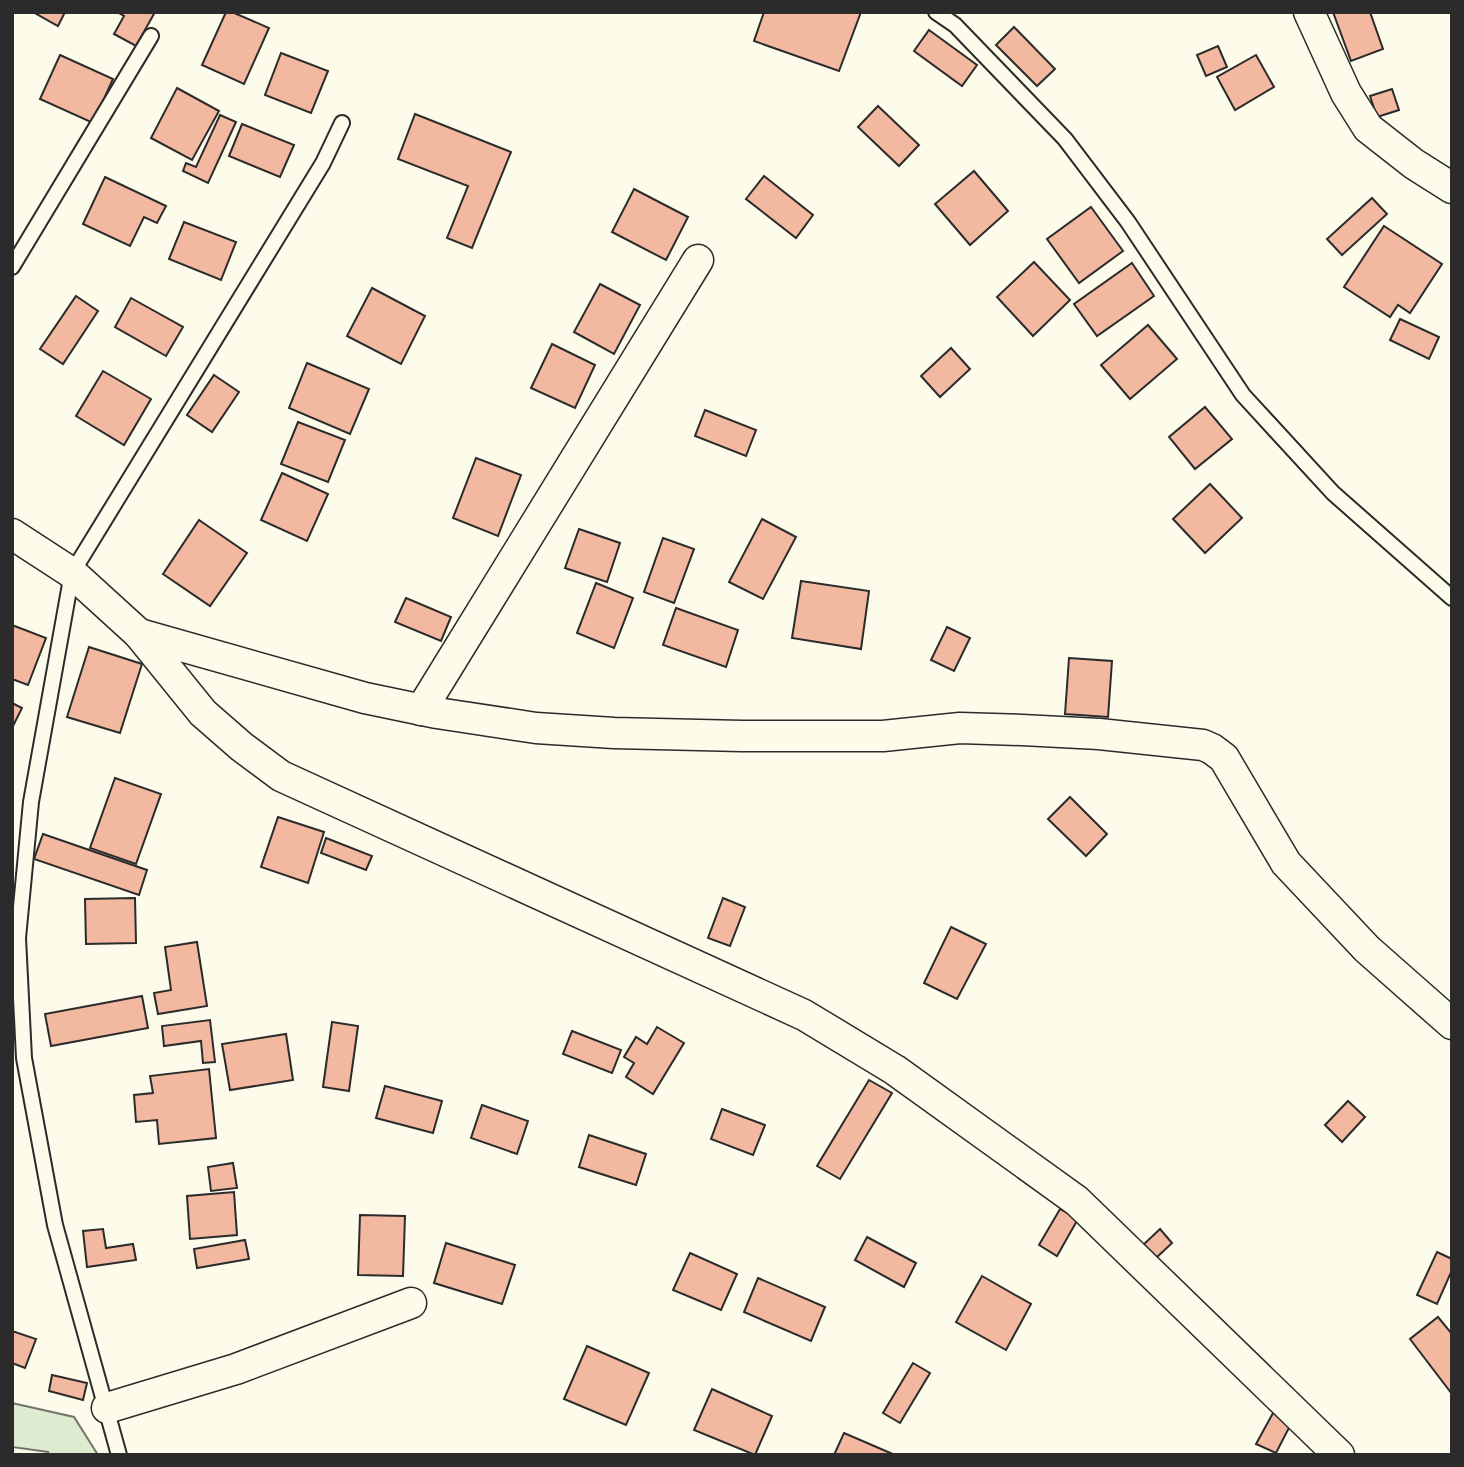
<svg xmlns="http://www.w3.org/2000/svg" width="1464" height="1467" viewBox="0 0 1464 1467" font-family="Montserrat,sans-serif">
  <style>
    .green { fill: #deebd1; stroke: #74746e; stroke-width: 2 }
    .building { fill: #f2b8a0; stroke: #2b2b2b; stroke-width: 2 }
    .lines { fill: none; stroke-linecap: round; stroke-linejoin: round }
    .service-casing { stroke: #2b2b2b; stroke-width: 18 }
    .minor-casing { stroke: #2b2b2b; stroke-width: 33 }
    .service { stroke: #fdfbea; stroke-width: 14 }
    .minor { stroke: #fdfbea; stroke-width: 30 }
  </style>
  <rect width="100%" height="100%" fill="#fdfbea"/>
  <path class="green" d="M12,1403L74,1417L98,1455H49L48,1452L12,1447Z"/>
  <g class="building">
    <path d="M33,12H65L58,26Z"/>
    <path d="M117,12H155L136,46L114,34L124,16Z"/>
    <path d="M226,12H232L269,28L244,84L202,65Z"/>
    <path d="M764,12H861L839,71L754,41Z"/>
    <path d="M1333,12H1370L1383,49L1351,61Z"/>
    <path d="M1014,27L1055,69L1037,86L996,45Z"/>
    <path d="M929,30L977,65L962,86L914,51Z"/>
    <path d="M1218,46L1227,67L1206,76L1197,55Z"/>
    <path d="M281,53L328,71L311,113L265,95Z"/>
    <path d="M60,55L113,79L93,123L40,99Z"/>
    <path d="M1256,55L1274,87L1235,110L1217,77Z"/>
    <path d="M177,88L219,111L192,160L151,138Z"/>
    <path d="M1392,89L1399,110L1377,117L1370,96Z"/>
    <path d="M878,106L919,145L899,166L858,127Z"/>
    <path d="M415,114L511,152L472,248L447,238L468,186L398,159Z"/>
    <path d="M220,115L236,122L208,183L183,171L186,163L196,167Z"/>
    <path d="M242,124L294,145L280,177L229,156Z"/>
    <path d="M974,171L1008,211L970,245L935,204Z"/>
    <path d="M764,176L813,215L796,238L746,199Z"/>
    <path d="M105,177L166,206L157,223L144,217L130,246L83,224Z"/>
    <path d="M634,189L688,217L666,260L612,232Z"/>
    <path d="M1372,198L1387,214L1342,255L1327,239Z"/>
    <path d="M1091,207L1123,251L1079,283L1047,239Z"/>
    <path d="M184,222L236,242L221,280L169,259Z"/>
    <path d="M1384,226L1442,264L1410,313L1398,305L1390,317L1344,287Z"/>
    <path d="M1034,262L1070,300L1033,336L997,297Z"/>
    <path d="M1132,263L1154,296L1097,336L1074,304Z"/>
    <path d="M600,284L640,305L614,354L574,332Z"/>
    <path d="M372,288L425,316L401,364L347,336Z"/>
    <path d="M76,296L98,311L63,364L40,349Z"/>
    <path d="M131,298L183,327L166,356L115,327Z"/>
    <path d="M1400,319L1439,337L1429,359L1390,340Z"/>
    <path d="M1148,325L1177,359L1130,399L1101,365Z"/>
    <path d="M552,344L595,365L575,408L531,388Z"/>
    <path d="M951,348L970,369L940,397L921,376Z"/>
    <path d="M307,363L369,389L350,434L289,408Z"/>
    <path d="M103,371L151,399L124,445L76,416Z"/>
    <path d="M214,375L239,392L212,432L187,415Z"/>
    <path d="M1205,407L1232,439L1195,469L1169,437Z"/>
    <path d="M705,410L756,430L746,456L695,436Z"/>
    <path d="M298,422L345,440L328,482L281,464Z"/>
    <path d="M476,458L521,475L498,536L453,518Z"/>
    <path d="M282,473L328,494L307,541L261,520Z"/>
    <path d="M1210,484L1242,518L1205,553L1173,519Z"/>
    <path d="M762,519L796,537L763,599L729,582Z"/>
    <path d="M199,520L247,553L210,606L163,574Z"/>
    <path d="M579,529L620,543L607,582L565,568Z"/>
    <path d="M663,538L694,549L674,603L644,592Z"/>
    <path d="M801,581L869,591L861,649L792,638Z"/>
    <path d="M596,583L633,598L614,648L577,633Z"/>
    <path d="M406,598L451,617L441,641L395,622Z"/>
    <path d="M676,608L738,630L726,667L663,645Z"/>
    <path d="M12,625L46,638L28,685L12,679Z"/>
    <path d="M947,627L970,638L954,671L931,660Z"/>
    <path d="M89,647L142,664L120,733L67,717Z"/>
    <path d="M1069,658L1112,661L1108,717L1065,714Z"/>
    <path d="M12,703L22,708L12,728Z"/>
    <path d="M115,778L161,794L136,864L90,848Z"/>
    <path d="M1070,797L1107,834L1086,856L1048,819Z"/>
    <path d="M278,817L324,832L308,883L261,867Z"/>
    <path d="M43,834L147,870L139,895L34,859Z"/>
    <path d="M326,838L372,856L366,870L321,853Z"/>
    <path d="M135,898L136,943L86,944L85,899Z"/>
    <path d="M723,898L745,907L730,946L708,938Z"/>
    <path d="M951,927L986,944L957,999L924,983Z"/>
    <path d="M197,942L207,1006L158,1014L154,993L171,990L165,947Z"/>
    <path d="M142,996L148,1028L51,1046L45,1014Z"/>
    <path d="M210,1020L215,1062L203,1063L201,1041L164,1046L162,1026Z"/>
    <path d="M332,1022L358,1026L349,1091L323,1087Z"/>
    <path d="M657,1027L684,1043L653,1094L626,1077L634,1063L624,1057L636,1037L647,1044Z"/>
    <path d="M572,1031L621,1050L612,1073L563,1054Z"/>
    <path d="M286,1034L293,1080L230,1090L222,1044Z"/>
    <path d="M209,1069L216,1138L159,1144L157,1120L136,1122L134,1095L153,1093L150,1076Z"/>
    <path d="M869,1080L892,1093L840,1179L817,1166Z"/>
    <path d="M385,1086L442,1101L433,1133L376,1118Z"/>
    <path d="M1348,1101L1365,1117L1342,1142L1325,1125Z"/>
    <path d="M482,1105L528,1121L517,1154L471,1138Z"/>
    <path d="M722,1109L765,1125L753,1155L711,1139Z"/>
    <path d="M589,1135L646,1154L636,1185L579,1167Z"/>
    <path d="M233,1163L237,1188L211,1191L208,1167Z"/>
    <path d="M234,1192L237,1235L190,1239L187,1196Z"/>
    <path d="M1060,1209L1078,1219L1057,1256L1039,1245Z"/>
    <path d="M360,1215L405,1216L403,1276L358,1275Z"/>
    <path d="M103,1229L106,1248L133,1244L136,1260L87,1267L83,1231Z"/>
    <path d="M1160,1229L1172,1243L1155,1259L1143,1245Z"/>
    <path d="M867,1237L916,1263L904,1287L855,1260Z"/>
    <path d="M245,1240L249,1259L197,1268L194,1249Z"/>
    <path d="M446,1243L515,1265L502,1304L434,1283Z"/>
    <path d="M1437,1252L1452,1259V1270L1437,1304L1417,1295Z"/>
    <path d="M690,1253L737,1274L721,1310L673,1290Z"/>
    <path d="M982,1276L1031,1304L1006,1350L956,1322Z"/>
    <path d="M758,1278L825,1307L811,1341L744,1312Z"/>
    <path d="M1438,1317L1452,1334V1394L1410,1339Z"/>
    <path d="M12,1331L36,1339L25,1368L12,1363Z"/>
    <path d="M587,1346L649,1373L626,1425L564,1399Z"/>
    <path d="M913,1363L930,1373L900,1423L883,1413Z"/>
    <path d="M52,1375L87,1383L83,1400L49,1391Z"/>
    <path d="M712,1389L772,1416L755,1455L694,1430Z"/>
    <path d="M1273,1413L1292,1422L1276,1453L1256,1444Z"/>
    <path d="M844,1433L895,1455H834Z"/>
  </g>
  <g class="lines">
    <defs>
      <g id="service">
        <path d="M936,12L955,25L1065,139L1128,222L1243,395L1333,493L1452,598"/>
        <path d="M12,267L151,36"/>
        <path d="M119,1455L55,1225L24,1058L18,938L31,802L72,573L323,163L342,123"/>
      </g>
      <g id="minor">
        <path d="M1309,12L1346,93L1368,128L1414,164L1452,188"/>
        <path d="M12,534L72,573L139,634L203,713L242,747L281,776L804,1015L895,1070L1077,1201L1339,1455"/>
        <path d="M139,634L365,698L437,713L536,728L614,733L742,736H883L960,728L1022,730L1099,734L1203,745L1212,749L1224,758L1286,863L1367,949L1452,1024"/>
        <path d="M421,710L698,260"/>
        <path d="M107,1408L236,1369L411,1303"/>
      </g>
    </defs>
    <use href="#service" class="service-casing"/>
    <use href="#minor" class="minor-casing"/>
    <use href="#service" class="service"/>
    <use href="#minor" class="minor"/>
  </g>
  <rect width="1464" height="1467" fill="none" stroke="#2b2b2b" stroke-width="28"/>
</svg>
